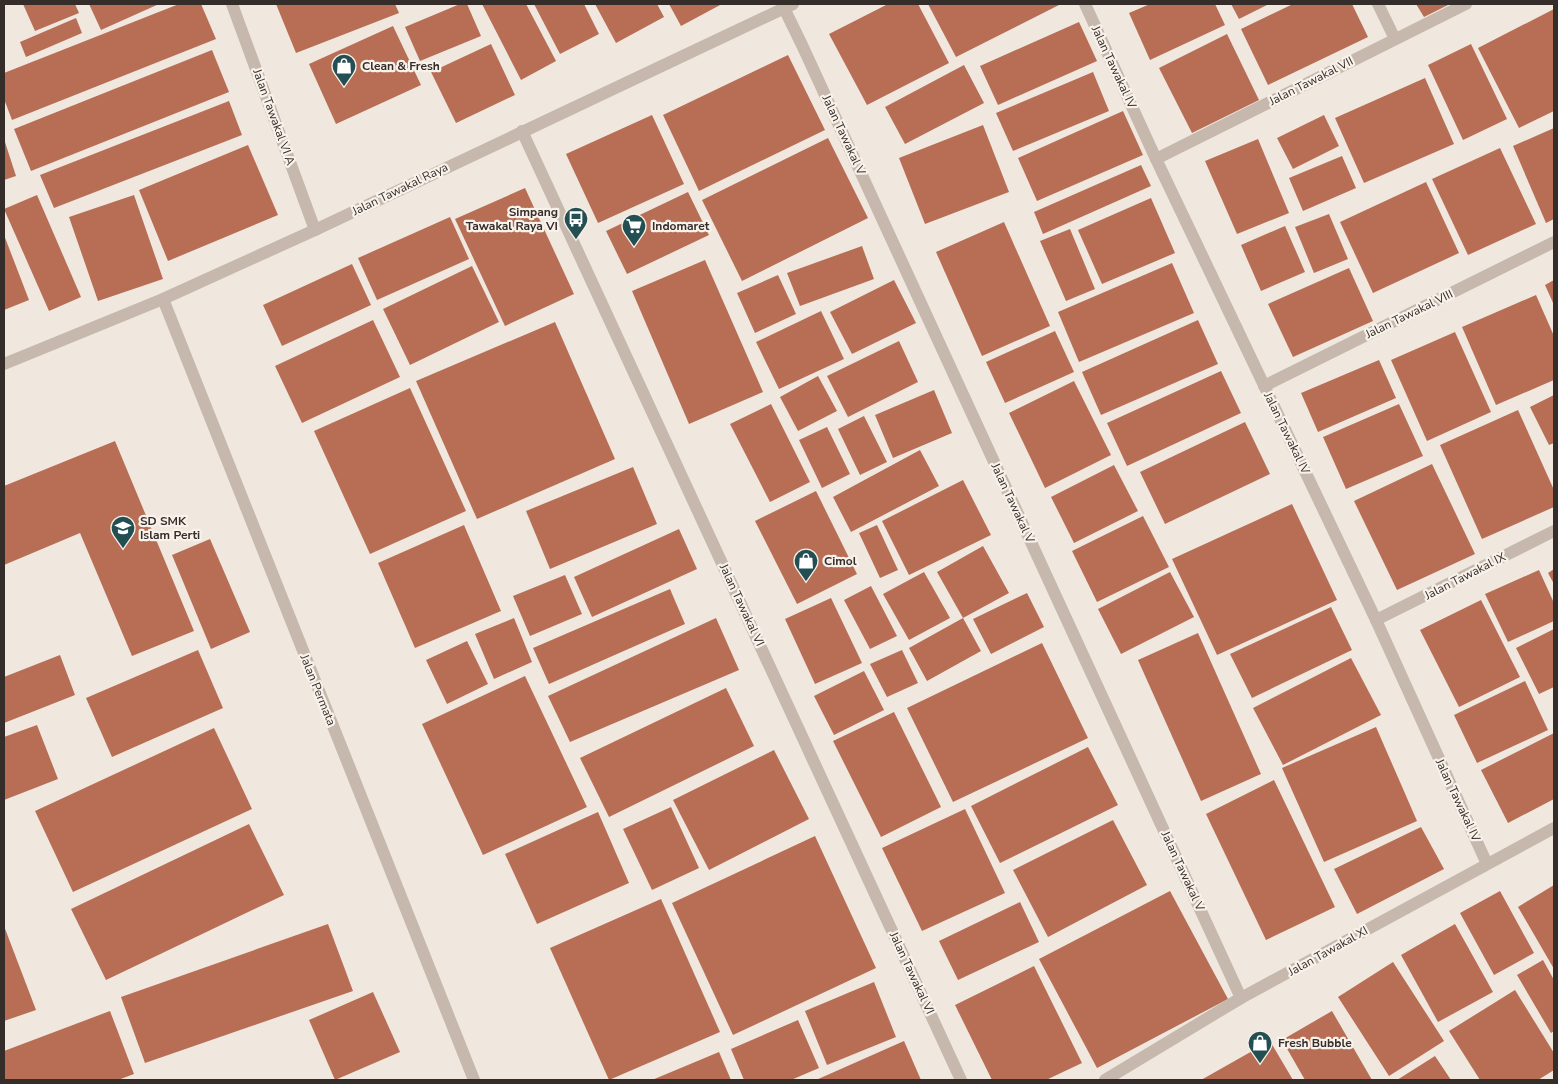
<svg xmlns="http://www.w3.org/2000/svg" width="1558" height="1084" viewBox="0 0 1558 1084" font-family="'Nunito Sans',sans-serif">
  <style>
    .building { fill: #b86d55 }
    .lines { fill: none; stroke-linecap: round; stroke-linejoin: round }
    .street { stroke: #c6b8ac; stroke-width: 12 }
    .labels { text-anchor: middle; stroke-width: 4.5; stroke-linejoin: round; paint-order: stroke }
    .poi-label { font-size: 12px; font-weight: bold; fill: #352d2a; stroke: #f8f2ea; text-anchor: start }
    .street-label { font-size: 12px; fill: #352d2a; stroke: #f8f2ea }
  </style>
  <rect width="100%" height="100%" fill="#f0e8df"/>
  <g class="building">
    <path d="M23,4H75L79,13L35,31Z"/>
    <path d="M89,4H159L101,30Z"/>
    <path d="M179,4H201L216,39L12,120L4,99V73Z"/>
    <path d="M276,4H395L399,13L296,53Z"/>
    <path d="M460,4H467L481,36L420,61L405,27Z"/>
    <path d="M482,4H526L556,61L521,80Z"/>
    <path d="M534,4H584L599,34L560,54Z"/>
    <path d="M595,4H657L664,17L616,43Z"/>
    <path d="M669,4H722L681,26Z"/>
    <path d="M888,4H918L949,63L867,105L829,34Z"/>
    <path d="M928,4H1061L956,57Z"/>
    <path d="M1150,4H1215L1225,25L1150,60L1129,13Z"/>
    <path d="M1231,4H1269L1239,19Z"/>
    <path d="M1293,4H1352L1368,37L1268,85L1241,29Z"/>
    <path d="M1416,4H1450L1424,17Z"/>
    <path d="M1554,9V111L1519,128L1478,48Z"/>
    <path d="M76,18L82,33L26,57L20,42Z"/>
    <path d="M1079,22L1097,61L998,105L980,66Z"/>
    <path d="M393,26L421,85L336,124L309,64Z"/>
    <path d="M1227,34L1259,100L1192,133L1159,68Z"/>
    <path d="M491,44L515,95L456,123L431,72Z"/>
    <path d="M1471,44L1507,119L1463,140L1428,65Z"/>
    <path d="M212,50L229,92L31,171L14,129Z"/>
    <path d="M788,55L825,130L699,191L663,115Z"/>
    <path d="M964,65L984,103L905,144L885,107Z"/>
    <path d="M1093,72L1109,111L1013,151L996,113Z"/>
    <path d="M1425,78L1454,144L1364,183L1335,118Z"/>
    <path d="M229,101L242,135L54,208L40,175Z"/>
    <path d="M1123,111L1143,155L1037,201L1018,158Z"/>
    <path d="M652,115L684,184L598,223L566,154Z"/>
    <path d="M1324,115L1339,146L1293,169L1277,138Z"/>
    <path d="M983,125L1009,192L925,224L899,158Z"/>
    <path d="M1554,128V219L1546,223L1513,146Z"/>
    <path d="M828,138L868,218L742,281L702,200Z"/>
    <path d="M4,139L16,176L4,180Z"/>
    <path d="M1258,139L1289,213L1237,234L1205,161Z"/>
    <path d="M248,145L278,215L168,261L139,190Z"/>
    <path d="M1500,148L1536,224L1468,255L1432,179Z"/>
    <path d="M1342,156L1356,188L1303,211L1289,178Z"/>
    <path d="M1141,165L1151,186L1043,234L1034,212Z"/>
    <path d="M1426,182L1459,253L1373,293L1340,222Z"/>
    <path d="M525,188L574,294L505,326L455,219Z"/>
    <path d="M688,192L709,235L627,274L606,231Z"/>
    <path d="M37,195L81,297L49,311L4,209Z"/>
    <path d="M134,195L163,279L98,301L69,217Z"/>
    <path d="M1151,198L1175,253L1102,284L1078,230Z"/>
    <path d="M1329,214L1348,259L1314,273L1295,227Z"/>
    <path d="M450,217L469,259L377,300L358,258Z"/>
    <path d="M1004,222L1050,326L982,356L936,252Z"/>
    <path d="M1285,226L1305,272L1261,291L1241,245Z"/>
    <path d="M1070,229L1095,289L1066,301L1040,241Z"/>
    <path d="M4,235L29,300L4,310Z"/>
    <path d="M862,246L874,279L800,306L787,273Z"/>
    <path d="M705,260L763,392L689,424L632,291Z"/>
    <path d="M1172,263L1194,313L1079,362L1058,312Z"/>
    <path d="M352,264L371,305L282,346L263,305Z"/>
    <path d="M472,266L499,322L410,365L383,309Z"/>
    <path d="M1349,268L1373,321L1293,357L1268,304Z"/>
    <path d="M778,275L796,314L755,333L737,293Z"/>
    <path d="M894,280L916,323L852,354L830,312Z"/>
    <path d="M1554,280V305L1545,285Z"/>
    <path d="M1536,295L1554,336V380L1496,405L1462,327Z"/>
    <path d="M821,311L844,359L779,389L756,342Z"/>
    <path d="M373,320L400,377L302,423L275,366Z"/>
    <path d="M1198,320L1218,364L1101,415L1082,372Z"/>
    <path d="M555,322L615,459L477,519L416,381Z"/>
    <path d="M1055,331L1074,372L1005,403L986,362Z"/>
    <path d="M1455,332L1491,412L1427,441L1391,360Z"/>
    <path d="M899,341L918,382L848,417L827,376Z"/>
    <path d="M1379,360L1396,398L1318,432L1301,393Z"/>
    <path d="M1221,371L1241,413L1127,466L1107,423Z"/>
    <path d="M818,376L837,411L798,431L780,397Z"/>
    <path d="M1074,381L1111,455L1045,488L1009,413Z"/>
    <path d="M410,388L466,511L370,554L314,431Z"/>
    <path d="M934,390L952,433L893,458L875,415Z"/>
    <path d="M1554,395V443L1549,445L1530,407Z"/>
    <path d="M771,404L810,482L770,502L730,424Z"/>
    <path d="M1399,404L1423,456L1346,489L1323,437Z"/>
    <path d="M1518,410L1554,490V507L1482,539L1440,445Z"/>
    <path d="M864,416L887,462L860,475L838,429Z"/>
    <path d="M1245,422L1270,474L1165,524L1140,472Z"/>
    <path d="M827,427L850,474L822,488L799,440Z"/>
    <path d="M115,441L194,631L132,656L80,533L4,565V486Z"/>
    <path d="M920,450L939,486L851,532L833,497Z"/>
    <path d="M1432,464L1475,554L1397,590L1354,501Z"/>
    <path d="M1114,465L1138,511L1074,543L1051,497Z"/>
    <path d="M633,467L657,524L550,569L526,511Z"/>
    <path d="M963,480L991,535L909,575L882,521Z"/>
    <path d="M816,491L857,574L797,604L755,521Z"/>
    <path d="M1292,504L1337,600L1217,655L1172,559Z"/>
    <path d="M1143,516L1169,567L1097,602L1072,551Z"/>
    <path d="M464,525L501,611L415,648L378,563Z"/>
    <path d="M877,525L898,570L880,578L859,533Z"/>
    <path d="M679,529L697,569L592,617L574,577Z"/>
    <path d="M210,539L250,632L211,649L172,555Z"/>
    <path d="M983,546L1009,593L963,618L937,572Z"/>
    <path d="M1554,569V584L1548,573Z"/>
    <path d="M1539,570L1554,603V621L1508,642L1485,594Z"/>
    <path d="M924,572L950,618L909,640L883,594Z"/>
    <path d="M1170,572L1194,617L1121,654L1098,609Z"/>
    <path d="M565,575L582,614L530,636L513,596Z"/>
    <path d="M871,586L897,636L870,649L844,600Z"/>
    <path d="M670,589L685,624L549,684L533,648Z"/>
    <path d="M1027,593L1044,627L991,654L973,619Z"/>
    <path d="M831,598L862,663L815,684L785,619Z"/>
    <path d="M1481,600L1520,677L1459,707L1420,630Z"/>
    <path d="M1331,607L1352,650L1252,698L1230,654Z"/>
    <path d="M514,618L532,662L494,679L475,634Z"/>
    <path d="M716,618L739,670L570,742L548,696Z"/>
    <path d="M963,618L981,651L927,681L909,648Z"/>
    <path d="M1554,629V687L1539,694L1516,648Z"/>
    <path d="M1198,633L1261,774L1201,801L1138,660Z"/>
    <path d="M467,641L488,684L447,704L426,660Z"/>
    <path d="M1042,643L1088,738L953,802L907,708Z"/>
    <path d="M198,650L223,708L112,757L86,698Z"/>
    <path d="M902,650L918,683L887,697L870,664Z"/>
    <path d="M60,655L75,695L4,723V677Z"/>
    <path d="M1351,658L1381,715L1283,765L1253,708Z"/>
    <path d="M864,671L884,710L834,735L814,696Z"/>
    <path d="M525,676L587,807L483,855L422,724Z"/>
    <path d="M1525,681L1548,730L1477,763L1454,715Z"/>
    <path d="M726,688L754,746L609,817L580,758Z"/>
    <path d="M894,712L941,807L881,837L833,741Z"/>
    <path d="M37,725L58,779L4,800V737Z"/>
    <path d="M1376,727L1417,821L1324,862L1282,768Z"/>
    <path d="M214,728L252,809L73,892L35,811Z"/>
    <path d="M1554,733V799L1508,823L1481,770Z"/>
    <path d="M1088,747L1118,805L1000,863L971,806Z"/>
    <path d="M774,750L809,819L709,870L673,800Z"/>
    <path d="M1274,780L1335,907L1266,940L1206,814Z"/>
    <path d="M671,807L699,868L652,890L623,829Z"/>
    <path d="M965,809L1005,893L922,931L882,848Z"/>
    <path d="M598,812L629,883L537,924L505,854Z"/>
    <path d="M1113,820L1147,885L1048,937L1013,870Z"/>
    <path d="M249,824L284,895L106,980L71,909Z"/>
    <path d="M1421,827L1444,869L1357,914L1334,869Z"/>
    <path d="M815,836L876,968L733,1035L672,903Z"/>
    <path d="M1554,885V969L1518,907Z"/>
    <path d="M1170,891L1228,999L1097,1068L1039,959Z"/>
    <path d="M1500,891L1534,953L1494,975L1460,913Z"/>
    <path d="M661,899L720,1032L609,1080L550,948Z"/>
    <path d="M1020,902L1039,942L958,980L939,941Z"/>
    <path d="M328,924L353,991L145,1063L121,997Z"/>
    <path d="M1455,924L1493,992L1438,1022L1401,955Z"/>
    <path d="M4,926L36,1010L4,1021Z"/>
    <path d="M1543,960L1554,980V1031L1551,1033L1517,975Z"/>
    <path d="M1393,962L1444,1041L1389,1076L1338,997Z"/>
    <path d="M1034,966L1082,1063L1046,1080H992L955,1005Z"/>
    <path d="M874,982L896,1037L827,1065L805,1011Z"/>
    <path d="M1515,990L1554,1053V1070L1538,1080H1480L1449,1031Z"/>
    <path d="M373,992L400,1052L335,1080L309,1020Z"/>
    <path d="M110,1011L134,1074L118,1080H4V1051Z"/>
    <path d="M1332,1011L1372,1080H1305L1282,1040Z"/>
    <path d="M798,1020L819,1068L791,1080H744L731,1049Z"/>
    <path d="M904,1041L921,1080H816Z"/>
    <path d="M1270,1041L1293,1080H1201Z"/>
    <path d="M719,1052L731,1080H652Z"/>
    <path d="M1435,1056L1451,1080H1397Z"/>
  </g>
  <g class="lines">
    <g class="street">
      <path d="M232,4L315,230"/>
      <path d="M782,4L802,45L1241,998"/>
      <path d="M1085,4L1156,159L1376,620L1487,864"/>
      <path d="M1378,4L1395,39"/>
      <path d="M522,131L961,1080"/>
      <path d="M1156,159L1466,4"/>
      <path d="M163,299L474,1080"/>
      <path d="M4,364L163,299L315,230L793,4"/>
      <path d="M1264,386L1554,242"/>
      <path d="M1376,620L1554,531"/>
      <path d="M1105,1080L1241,998L1554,828"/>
    </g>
  </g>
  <defs>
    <symbol id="shop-pin" viewBox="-11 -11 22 30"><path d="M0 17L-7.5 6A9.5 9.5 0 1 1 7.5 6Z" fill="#244f52" stroke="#f8f2ea"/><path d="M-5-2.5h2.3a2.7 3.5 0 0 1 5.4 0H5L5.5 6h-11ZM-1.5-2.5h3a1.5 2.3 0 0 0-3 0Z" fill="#fff"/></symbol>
    <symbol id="bus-pin" viewBox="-11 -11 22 30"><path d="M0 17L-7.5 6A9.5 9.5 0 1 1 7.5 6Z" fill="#244f52" stroke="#f8f2ea"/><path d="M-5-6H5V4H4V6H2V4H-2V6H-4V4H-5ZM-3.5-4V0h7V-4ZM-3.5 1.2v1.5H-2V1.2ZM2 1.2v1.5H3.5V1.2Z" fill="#fff"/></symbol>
    <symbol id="supermarket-pin" viewBox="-11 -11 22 30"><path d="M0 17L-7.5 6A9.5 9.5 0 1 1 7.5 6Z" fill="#244f52" stroke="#f8f2ea"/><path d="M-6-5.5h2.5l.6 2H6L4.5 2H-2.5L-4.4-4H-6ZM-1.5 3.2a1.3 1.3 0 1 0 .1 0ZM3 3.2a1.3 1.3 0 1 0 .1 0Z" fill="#fff"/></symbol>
    <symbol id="school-pin" viewBox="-11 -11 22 30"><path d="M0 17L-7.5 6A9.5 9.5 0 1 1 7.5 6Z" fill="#244f52" stroke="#f8f2ea"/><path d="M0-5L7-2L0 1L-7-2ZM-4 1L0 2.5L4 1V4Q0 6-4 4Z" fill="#fff"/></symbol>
  </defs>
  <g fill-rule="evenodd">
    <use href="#shop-pin" x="330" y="52" width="28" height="38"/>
    <use href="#bus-pin" x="562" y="205" width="28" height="38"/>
    <use href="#supermarket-pin" x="620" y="212" width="28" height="38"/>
    <use href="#school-pin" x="109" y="514" width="28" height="38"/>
    <use href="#shop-pin" x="792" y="547" width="28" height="38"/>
    <use href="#shop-pin" x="1246" y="1029" width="28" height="38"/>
  </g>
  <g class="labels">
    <g class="poi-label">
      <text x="362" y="70">Clean &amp; Fresh</text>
      <text x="558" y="216" text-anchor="end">Simpang<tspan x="558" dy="14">Tawakal Raya VI</tspan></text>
      <text x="652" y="230">Indomaret</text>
      <text x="140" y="525">SD SMK<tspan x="140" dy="14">Islam Perti</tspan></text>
      <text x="824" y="565">Cimol</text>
      <text x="1278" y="1047">Fresh Bubble</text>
    </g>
    <g class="street-label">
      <text transform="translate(1114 67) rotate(65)" y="4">Jalan Tawakal IV</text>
      <text transform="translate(1311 81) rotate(-27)" y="4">Jalan Tawakal VII</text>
      <text transform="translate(274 117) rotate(70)" y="4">Jalan Tawakal VI A</text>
      <text transform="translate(844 135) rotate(65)" y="4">Jalan Tawakal V</text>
      <text transform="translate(400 189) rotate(-26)" y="4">Jalan Tawakal Raya</text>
      <text transform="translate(1409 314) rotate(-26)" y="4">Jalan Tawakal VIII</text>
      <text transform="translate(1287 433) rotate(64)" y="4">Jalan Tawakal IV</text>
      <text transform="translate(1013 503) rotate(65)" y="4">Jalan Tawakal V</text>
      <text transform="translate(1465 576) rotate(-27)" y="4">Jalan Tawakal IX</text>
      <text transform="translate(742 605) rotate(65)" y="4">Jalan Tawakal VI</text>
      <text transform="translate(318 690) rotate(68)" y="4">Jalan Permata</text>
      <text transform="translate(1458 800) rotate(65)" y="4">Jalan Tawakal IV</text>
      <text transform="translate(1183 871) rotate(65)" y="4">Jalan Tawakal V</text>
      <text transform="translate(1328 951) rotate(-29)" y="4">Jalan Tawakal XI</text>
      <text transform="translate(912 973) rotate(65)" y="4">Jalan Tawakal VI</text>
    </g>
  </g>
  <rect width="1558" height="1084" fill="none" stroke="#352d2a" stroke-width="10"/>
</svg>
